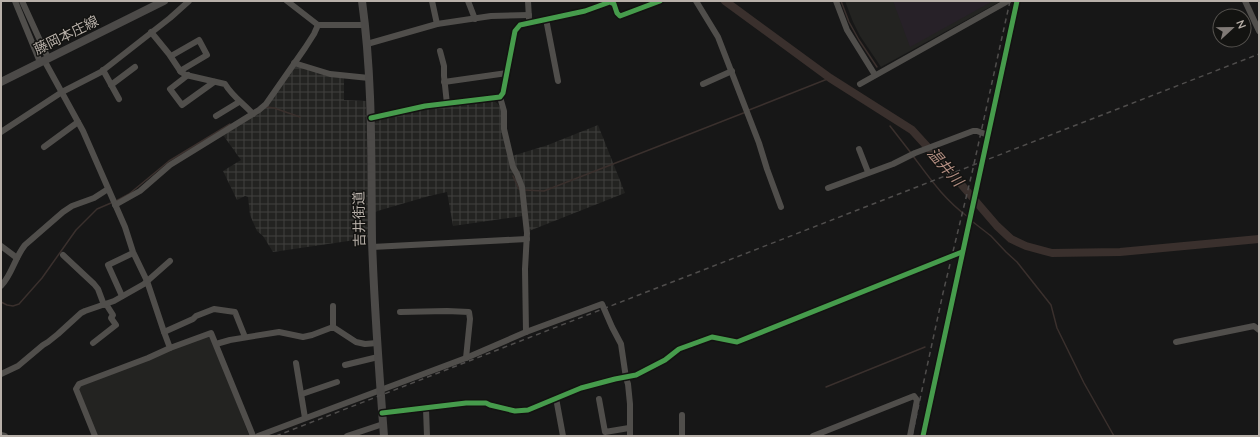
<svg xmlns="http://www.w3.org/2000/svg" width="1260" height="437" viewBox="0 0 1260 437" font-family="'Nunito Sans','Noto Sans JP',sans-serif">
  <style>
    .built { fill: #232321 }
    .industrial { fill: url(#industrial-grid) }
    .park { fill: #272128 }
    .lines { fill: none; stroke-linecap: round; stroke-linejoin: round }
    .stream { stroke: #3a302d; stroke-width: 1.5 }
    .river { stroke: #3a302d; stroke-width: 8 }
    .minor { stroke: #504e4b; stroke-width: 6 }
    .major { stroke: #4c4a48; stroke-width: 8 }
    .rail { stroke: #4f4d4c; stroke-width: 1.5; stroke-dasharray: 5 4; stroke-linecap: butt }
    .cycleway-casing { stroke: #131311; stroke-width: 8 }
    .cycleway { stroke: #469c4c; stroke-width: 5 }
    .labels { text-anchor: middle; stroke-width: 3; stroke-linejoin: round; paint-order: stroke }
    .street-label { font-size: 14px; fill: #b8b0a9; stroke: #131311 }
    .water-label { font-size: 15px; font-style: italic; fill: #b28d81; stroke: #131311 }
  </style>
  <defs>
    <pattern id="industrial-grid" width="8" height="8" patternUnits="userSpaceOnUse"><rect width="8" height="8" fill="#232321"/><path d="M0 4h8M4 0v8" fill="none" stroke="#41403e"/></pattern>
  </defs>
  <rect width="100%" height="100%" fill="#171717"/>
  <g class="built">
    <path d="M845,1H1001L881,67L860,36L853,22Z"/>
    <path d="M206,336L211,337L249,435V436H97L79,389L81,386Z"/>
  </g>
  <g class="industrial">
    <path d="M294,65L344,77V100L366,101L369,238L273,252L263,236L257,231L250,215L248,197L245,196L237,200L223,171L241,160L223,135L264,109Z"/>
    <path d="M494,101L498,104L502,110L520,186L523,216L453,226L447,192L429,196L374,212L373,124L377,120L426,109Z"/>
    <path d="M598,125L625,193L529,231L512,156L548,145Z"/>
  </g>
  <path class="park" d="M893,1H993L910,47Z"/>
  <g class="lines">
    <g class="stream">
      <path d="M841,1L849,22L859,40L877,67"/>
      <path d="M266,107L274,108L300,117"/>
      <path d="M749,110L830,78"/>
      <path d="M890,126L911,153"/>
      <path d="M913,156C931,180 944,199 968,217"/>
      <path d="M513,176L519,189H521"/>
      <path d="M525,190L544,191L746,112"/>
      <path d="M116,201L129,194L169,161L230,124"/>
      <path d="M973,222L991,236L1006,252L1017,262L1051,305L1057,328L1084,383L1114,436"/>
      <path d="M1,302L7,305L13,306L19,304L42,278L76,230L97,209L111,203"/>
      <path d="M826,387L925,347"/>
    </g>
    <path class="river" d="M725,1L830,78L912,130L954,176L997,226L1011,239L1026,246L1052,253L1120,252L1259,239"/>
    <g class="minor">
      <path d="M15,1L40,62"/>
      <path d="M22,1L48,58"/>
      <path d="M287,1L318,25H365"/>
      <path d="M432,1L437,24"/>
      <path d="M468,1L475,19"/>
      <path d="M528,1L529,19"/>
      <path d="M696,1L718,37L759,143L767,169L781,207"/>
      <path d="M836,1L847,30L875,75"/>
      <path d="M1245,1L1259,31"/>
      <path d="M546,19L558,81"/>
      <path d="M151,32L169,54L181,72L186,75L225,84C233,97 243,103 253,114"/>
      <path d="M367,44L437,24L491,16L529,15"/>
      <path d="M440,51L444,66V76L447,104"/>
      <path d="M171,56L199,40L207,55L180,71"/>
      <path d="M44,60L83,131L125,227L133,252L147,281L164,332L170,348"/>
      <path d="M294,63L330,74L369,78"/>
      <path d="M103,70L119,99"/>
      <path d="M188,75L170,89L182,105L214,82"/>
      <path d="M444,82L507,73"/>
      <path d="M703,84L732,71"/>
      <path d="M860,84L1008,1"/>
      <path d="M111,85L135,67"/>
      <path d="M500,97L504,111V129L513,167L517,174L522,187L527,233L525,269L526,332"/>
      <path d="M216,116L239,102"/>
      <path d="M371,118L425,106L500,97L503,93L515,31L520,25L585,11L610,2L614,4L617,13L620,16L660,1"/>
      <path d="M1,132L62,92L101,72L170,18L189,1"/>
      <path d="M44,147L78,122"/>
      <path d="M859,149L868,172"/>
      <path d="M828,188L893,164L915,153L973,131H977L988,135"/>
      <path d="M115,205L140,191L170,165L259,110L266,104L305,48L314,34L318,25"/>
      <path d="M1,246L17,258"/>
      <path d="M372,247L527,239"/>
      <path d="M63,255L94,284L98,289L104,305"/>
      <path d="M1,286C12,275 15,257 25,245L63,212L72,206L94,198L108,189"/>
      <path d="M122,296L108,265L133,253"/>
      <path d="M400,312L447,311L469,312L470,319L466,358"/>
      <path d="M333,327V306"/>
      <path d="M164,332L193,319L196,316L214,309L235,312L245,337"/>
      <path d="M1176,342L1254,326L1259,330"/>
      <path d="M93,343L116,325L111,318L113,315L106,304"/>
      <path d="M216,344L230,340L279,332L303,337L312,335L333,327L356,342L365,344L377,343"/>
      <path d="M296,363L305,418"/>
      <path d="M345,365L378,357"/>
      <path d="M1,374L18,366L43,345L48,342L58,334L81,313L85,311L114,301L144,284L170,261"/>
      <path d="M302,394L337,382"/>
      <path d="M556,398L563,436"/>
      <path d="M599,399L605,432L629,428"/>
      <path d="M426,409L427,436"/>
      <path d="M382,413L466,403H486L490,405L515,411L528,410L581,388L615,379L636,375L665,360L679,349L712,337L737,342L962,252"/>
      <path d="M682,415V436"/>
      <path d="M1,435L5,436"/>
      <path d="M95,436L76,389L79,384L148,358L170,348L211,333L253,436"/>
      <path d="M258,436L466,358L526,332L602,304L612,327L621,344L626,378L628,384L630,404V436"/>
      <path d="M347,436L383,424"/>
      <path d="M813,436L914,396L917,400L910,436"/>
      <path d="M923,436L1017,1"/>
    </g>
    <g class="major">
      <path d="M362,1C373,80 371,160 372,240C374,305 379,371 384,436"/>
      <path d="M1,82L164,1"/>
    </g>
    <g class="rail">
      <path d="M276,436L1259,54"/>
      <path d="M912,436L943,293L972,173L1010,1"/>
    </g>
    <defs>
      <g id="cycleway">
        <path d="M371,118L425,106L500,97L503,93L515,31L520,25L585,11L610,2L614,4L617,13L620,16L660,1"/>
        <path d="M382,413L466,403H486L490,405L515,411L528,410L581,388L615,379L636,375L665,360L679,349L712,337L737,342L962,252"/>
        <path d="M923,436L1017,1"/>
      </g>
    </defs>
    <use href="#cycleway" class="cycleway-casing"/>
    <use href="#cycleway" class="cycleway"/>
  </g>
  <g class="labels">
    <g class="street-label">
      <text transform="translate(66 35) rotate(-26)" y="5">藤岡本庄線</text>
      <text transform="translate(359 219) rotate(-91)" y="5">吉井街道</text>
    </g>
    <g class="water-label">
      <text transform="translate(945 167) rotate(49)" y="5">温井川</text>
    </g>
  </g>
  <rect width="1260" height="437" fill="none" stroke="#b8b0a9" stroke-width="4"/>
  <g transform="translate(1232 28) rotate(68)"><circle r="19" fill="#131311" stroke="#55524e"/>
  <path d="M0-3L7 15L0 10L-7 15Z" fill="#807a76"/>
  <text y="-6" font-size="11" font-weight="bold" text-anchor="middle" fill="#b8b0a9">N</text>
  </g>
</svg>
